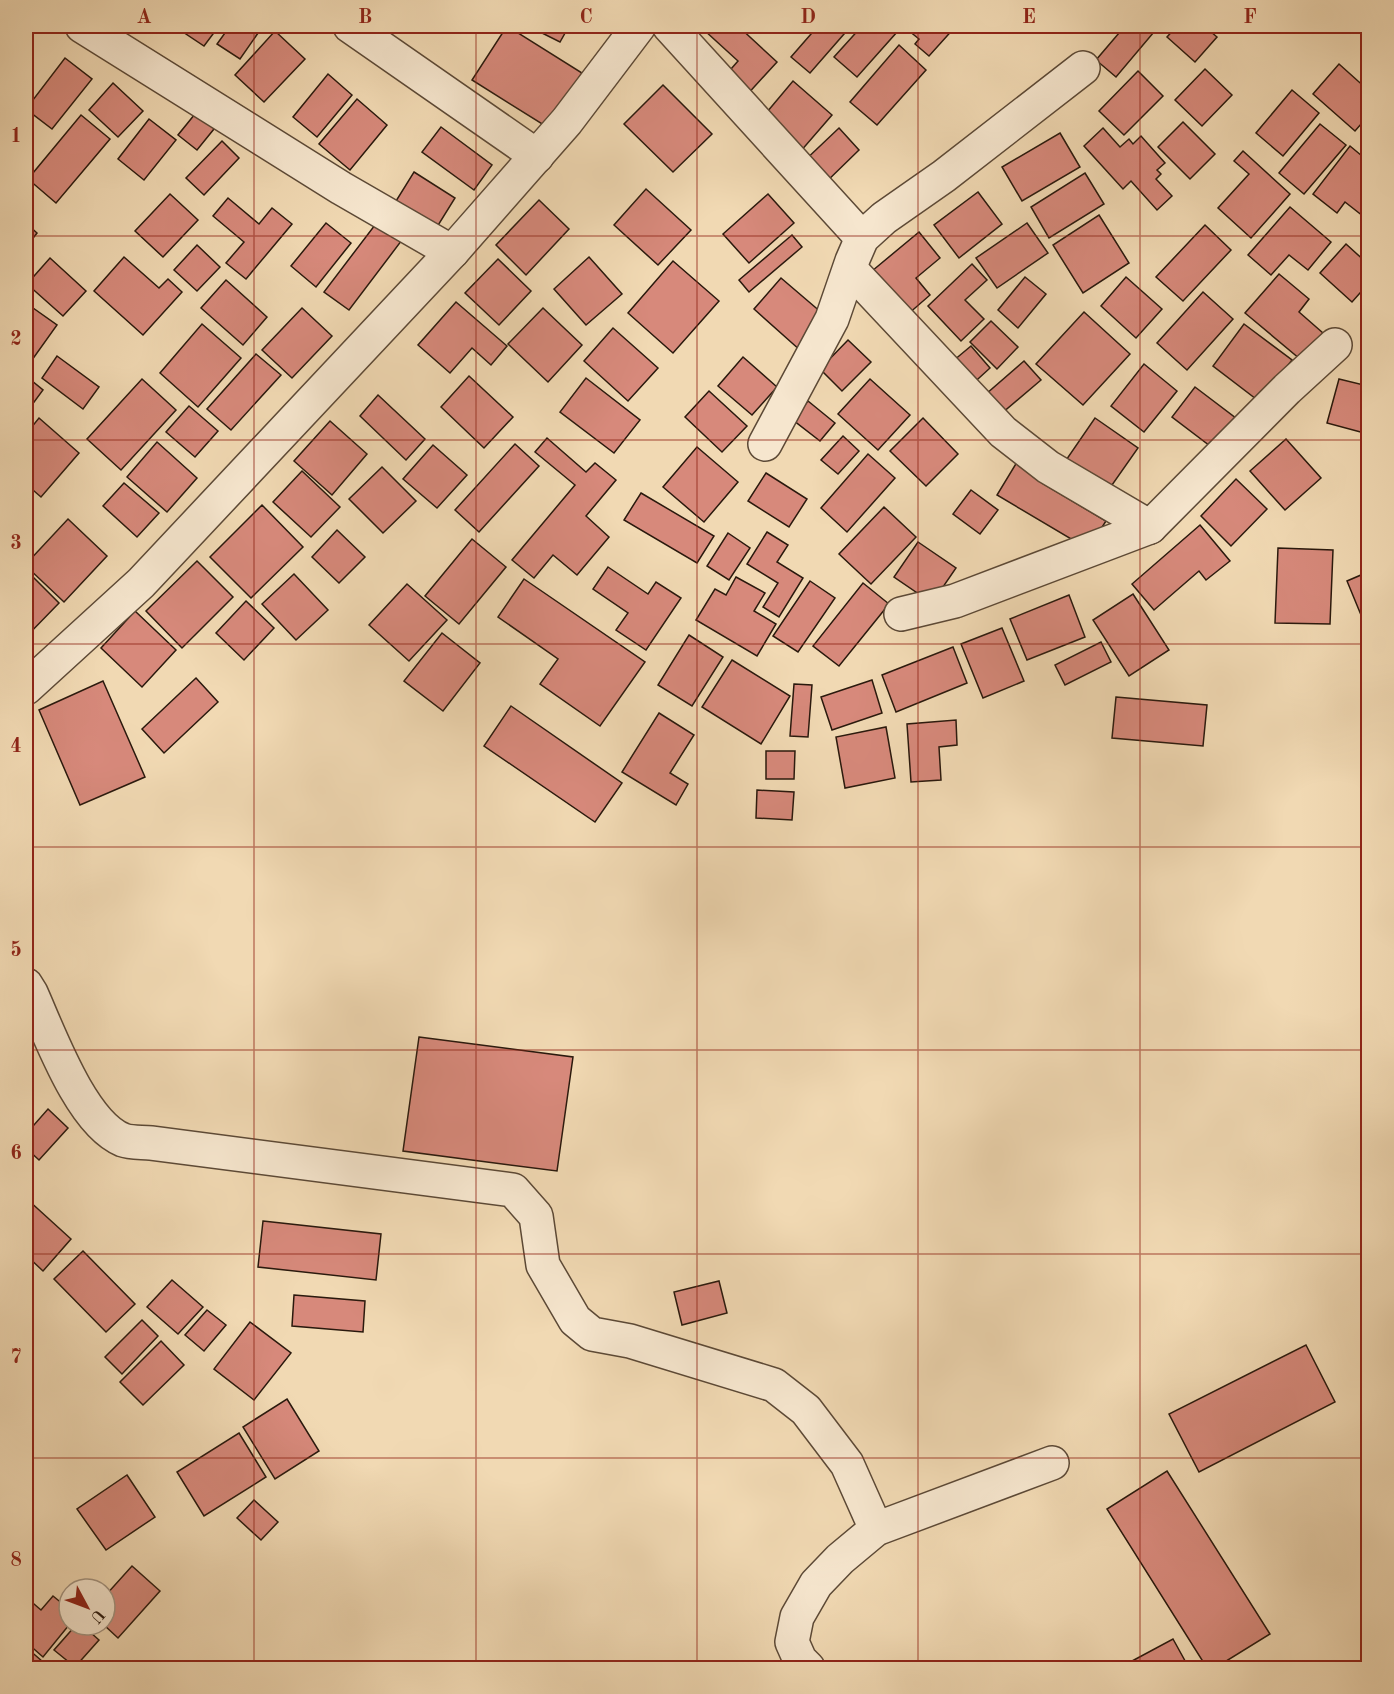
<svg xmlns="http://www.w3.org/2000/svg" width="1394" height="1694" viewBox="0 0 1394 1694" font-family="'Old Standard TT',serif">
  <style>
    .building { fill: #d7897b; stroke: #2a190d; stroke-width: 1.5 }
    .lines { fill: none; stroke-linecap: round; stroke-linejoin: round }
    .minor-casing { stroke: #5c4936; stroke-width: 36 }
    .minor { stroke: #f6e6ce; stroke-width: 33 }
    .grid { fill: none; stroke: #8f2418; stroke-width: 1.5; stroke-opacity: 0.55 }
    .neatline { fill: none; stroke: #8f2418; stroke-width: 2 }
    .grid-label { font-size: 20px; text-anchor: middle; font-weight: bold; fill: #8f2418 }
  </style>
  <rect width="100%" height="100%" fill="#f1d9b3"/>
  <filter id="stains"><feTurbulence type="fractalNoise" baseFrequency=".00333" numOctaves="4"/><feColorMatrix values="0 0 0 0 .2 0 0 0 0 .09 0 0 0 0 .02 0 0 0 .5 -.17"/></filter>
  <radialGradient id="worn" r=".72"><stop offset=".6" stop-color="#630" stop-opacity="0"/><stop offset="1" stop-color="#630" stop-opacity=".3"/></radialGradient>
  <g class="building">
    <path d="M174,26H219L204,46Z"/>
    <path d="M230,26H263L240,59L217,44Z"/>
    <path d="M507,26L582,73L547,127L472,80Z"/>
    <path d="M528,26H569L560,42Z"/>
    <path d="M708,26H738L777,62L745,97L724,77L738,61L704,30Z"/>
    <path d="M818,26H834L844,34L810,73L791,57Z"/>
    <path d="M862,26H889L897,32L857,77L834,57Z"/>
    <path d="M903,26H928L930,27L931,26H956L929,56L915,44L919,39Z"/>
    <path d="M1125,26H1159L1116,77L1096,60Z"/>
    <path d="M1177,26H1204L1217,37L1195,62L1167,37Z"/>
    <path d="M275,31L305,59L264,102L235,75Z"/>
    <path d="M899,45L926,70L877,125L850,102Z"/>
    <path d="M65,58L92,79L52,129L26,109Z"/>
    <path d="M1339,64L1368,90V116L1355,131L1313,94Z"/>
    <path d="M1205,69L1232,95L1202,126L1175,100Z"/>
    <path d="M1138,71L1163,96L1124,135L1099,111Z"/>
    <path d="M328,74L352,95L317,137L293,117Z"/>
    <path d="M793,81L832,115L800,152L762,118Z"/>
    <path d="M113,83L143,111L118,137L89,110Z"/>
    <path d="M663,85L712,134L673,172L624,124Z"/>
    <path d="M1292,90L1319,113L1283,156L1256,133Z"/>
    <path d="M357,99L387,125L350,170L319,144Z"/>
    <path d="M199,109L218,124L197,150L178,135Z"/>
    <path d="M81,115L110,139L56,203L28,179Z"/>
    <path d="M149,119L176,140L144,180L118,159Z"/>
    <path d="M1183,122L1215,154L1190,179L1158,147Z"/>
    <path d="M1320,124L1346,145L1304,194L1279,173Z"/>
    <path d="M441,127L492,165L474,190L422,152Z"/>
    <path d="M839,128L859,150L821,187L800,165Z"/>
    <path d="M1103,128L1120,147L1129,139L1133,144L1141,136L1165,163L1157,170L1161,174L1156,179L1172,196L1157,210L1131,181L1123,189L1084,146Z"/>
    <path d="M1060,133L1080,167L1022,201L1002,167Z"/>
    <path d="M222,141L239,158L204,195L186,178Z"/>
    <path d="M1350,146L1368,161V172L1366,176L1368,178V220L1345,202L1337,213L1313,194Z"/>
    <path d="M1243,151L1290,194L1251,238L1218,208L1249,174L1234,161Z"/>
    <path d="M414,172L455,198L437,227L396,201Z"/>
    <path d="M1085,173L1104,204L1049,238L1031,207Z"/>
    <path d="M646,189L691,230L658,265L614,225Z"/>
    <path d="M978,192L1002,224L959,258L934,225Z"/>
    <path d="M170,194L198,220L163,257L135,231Z"/>
    <path d="M768,194L794,223L749,263L723,234Z"/>
    <path d="M228,198L259,224L272,208L292,224L246,279L226,263L244,242L213,216Z"/>
    <path d="M539,200L569,229L526,275L496,245Z"/>
    <path d="M1290,207L1331,242L1308,270L1289,255L1271,275L1248,255Z"/>
    <path d="M1099,215L1129,263L1083,293L1053,245Z"/>
    <path d="M378,221L402,240L349,310L324,292Z"/>
    <path d="M26,223L37,233L26,247Z"/>
    <path d="M326,223L351,243L316,287L291,266Z"/>
    <path d="M1027,223L1048,253L997,288L976,258Z"/>
    <path d="M1205,225L1231,250L1183,301L1156,277Z"/>
    <path d="M919,232L940,258L916,278L930,295L907,315L872,271Z"/>
    <path d="M792,235L802,247L749,292L739,280Z"/>
    <path d="M1346,244L1368,264V284L1352,302L1320,273Z"/>
    <path d="M197,245L220,267L197,291L174,270Z"/>
    <path d="M124,257L159,288L168,279L182,292L143,335L94,291Z"/>
    <path d="M589,257L622,294L586,325L554,289Z"/>
    <path d="M50,258L86,291L63,316L27,284Z"/>
    <path d="M498,259L531,291L499,325L465,293Z"/>
    <path d="M673,261L719,301L673,353L628,313Z"/>
    <path d="M972,264L987,280L965,300L984,319L961,341L928,306Z"/>
    <path d="M1279,274L1309,299L1299,312L1323,333L1300,359L1245,313Z"/>
    <path d="M1025,277L1046,294L1018,328L998,310Z"/>
    <path d="M1126,277L1162,309L1136,338L1101,306Z"/>
    <path d="M781,278L829,319L801,351L754,309Z"/>
    <path d="M226,280L267,317L243,345L201,308Z"/>
    <path d="M1203,292L1233,319L1187,370L1157,343Z"/>
    <path d="M456,302L507,346L491,365L472,348L450,373L418,345Z"/>
    <path d="M26,303L57,325L32,360L26,356Z"/>
    <path d="M302,308L332,336L292,378L262,350Z"/>
    <path d="M543,308L582,345L548,382L508,344Z"/>
    <path d="M1084,312L1130,354L1083,405L1036,364Z"/>
    <path d="M991,321L1018,347L997,369L970,342Z"/>
    <path d="M202,324L241,358L198,407L160,373Z"/>
    <path d="M1244,324L1292,360L1260,402L1213,366Z"/>
    <path d="M613,328L658,368L628,401L584,361Z"/>
    <path d="M848,340L871,362L842,391L820,369Z"/>
    <path d="M971,346L990,368L967,389L947,366Z"/>
    <path d="M256,354L281,375L231,430L207,409Z"/>
    <path d="M57,356L99,387L83,409L42,378Z"/>
    <path d="M743,357L777,387L752,415L718,386Z"/>
    <path d="M1024,361L1041,380L995,419L978,401Z"/>
    <path d="M1144,364L1177,391L1144,432L1111,406Z"/>
    <path d="M26,376L43,390L26,413Z"/>
    <path d="M469,376L513,417L484,448L441,407Z"/>
    <path d="M586,378L640,420L614,453L560,412Z"/>
    <path d="M142,379L176,410L121,470L87,439Z"/>
    <path d="M870,379L910,415L878,450L838,414Z"/>
    <path d="M1339,379L1368,386V434L1327,423Z"/>
    <path d="M1195,387L1241,422L1218,452L1172,417Z"/>
    <path d="M709,391L747,426L722,452L685,417Z"/>
    <path d="M378,395L425,439L406,460L360,416Z"/>
    <path d="M808,401L835,423L820,441L793,420Z"/>
    <path d="M189,406L218,431L195,457L166,432Z"/>
    <path d="M39,418L79,453L41,497L26,484V434Z"/>
    <path d="M923,418L958,454L926,486L890,451Z"/>
    <path d="M1095,418L1138,448L1105,495L1062,466Z"/>
    <path d="M330,421L367,454L332,495L294,461Z"/>
    <path d="M843,436L859,451L838,474L821,460Z"/>
    <path d="M547,438L586,472L595,463L616,480L586,516L609,537L577,575L553,555L534,578L512,560L575,485L535,452Z"/>
    <path d="M1286,439L1321,478L1285,510L1250,471Z"/>
    <path d="M157,442L197,478L167,512L127,477Z"/>
    <path d="M515,444L539,466L479,532L455,510Z"/>
    <path d="M433,445L467,475L437,508L403,479Z"/>
    <path d="M697,447L738,482L704,522L663,487Z"/>
    <path d="M868,454L895,478L847,532L821,508Z"/>
    <path d="M1017,462L1045,479L1042,483L1106,521L1088,549L997,495Z"/>
    <path d="M382,467L416,501L383,533L349,499Z"/>
    <path d="M302,471L340,507L311,537L273,502Z"/>
    <path d="M766,473L807,499L789,527L748,501Z"/>
    <path d="M1236,479L1267,509L1231,546L1201,516Z"/>
    <path d="M124,483L159,513L137,537L103,506Z"/>
    <path d="M971,490L998,510L980,534L953,514Z"/>
    <path d="M641,493L714,536L697,563L624,520Z"/>
    <path d="M262,505L303,547L251,598L210,557Z"/>
    <path d="M884,507L916,537L871,584L839,554Z"/>
    <path d="M68,519L107,556L64,602L26,566V564Z"/>
    <path d="M1200,525L1230,561L1206,580L1199,571L1154,610L1132,584Z"/>
    <path d="M337,530L365,557L339,583L312,557Z"/>
    <path d="M767,532L788,545L777,562L803,578L779,617L763,607L778,583L747,564Z"/>
    <path d="M728,533L750,548L729,580L707,566Z"/>
    <path d="M472,539L506,567L459,624L425,596Z"/>
    <path d="M918,542L956,568L932,603L894,577Z"/>
    <path d="M1278,548L1333,550L1330,624L1275,623Z"/>
    <path d="M197,561L233,597L182,648L146,611Z"/>
    <path d="M608,567L648,594L656,582L681,598L646,650L616,630L628,613L593,589Z"/>
    <path d="M26,570L59,603L26,637Z"/>
    <path d="M1368,572V632L1347,581Z"/>
    <path d="M294,574L328,610L296,640L262,604Z"/>
    <path d="M736,577L765,593L754,611L776,624L757,656L696,620L715,589L726,595Z"/>
    <path d="M524,579L645,662L600,726L540,684L558,659L498,617Z"/>
    <path d="M810,581L835,598L798,652L773,636Z"/>
    <path d="M863,583L889,604L839,666L813,646Z"/>
    <path d="M407,584L447,620L409,661L369,625Z"/>
    <path d="M1133,594L1169,650L1129,676L1093,620Z"/>
    <path d="M1069,595L1085,637L1027,660L1010,619Z"/>
    <path d="M246,601L274,628L244,660L216,633Z"/>
    <path d="M135,611L176,650L142,687L101,648Z"/>
    <path d="M1002,628L1024,681L983,698L961,644Z"/>
    <path d="M442,633L480,663L443,711L404,681Z"/>
    <path d="M689,635L723,657L692,706L658,685Z"/>
    <path d="M1101,642L1111,662L1065,685L1055,665Z"/>
    <path d="M953,647L967,683L896,712L882,675Z"/>
    <path d="M732,660L790,696L761,744L702,707Z"/>
    <path d="M196,678L218,702L164,753L142,729Z"/>
    <path d="M872,680L882,713L832,730L821,697Z"/>
    <path d="M103,681L145,777L80,805L39,710Z"/>
    <path d="M794,684L812,685L808,737L790,736Z"/>
    <path d="M1116,697L1207,705L1203,746L1112,738Z"/>
    <path d="M511,706L622,783L595,822L484,746Z"/>
    <path d="M659,713L694,735L670,773L688,784L676,805L622,772Z"/>
    <path d="M956,720L957,745L939,747L941,780L911,782L907,724Z"/>
    <path d="M886,727L895,778L845,788L836,737Z"/>
    <path d="M766,751H795L794,779H766Z"/>
    <path d="M757,790L794,792L792,820L756,818Z"/>
    <path d="M419,1037L573,1057L557,1171L403,1151Z"/>
    <path d="M48,1109L68,1128L39,1160L26,1148V1134Z"/>
    <path d="M27,1199L71,1239L43,1271L26,1255Z"/>
    <path d="M263,1221L381,1234L376,1280L258,1267Z"/>
    <path d="M83,1251L135,1304L106,1332L54,1279Z"/>
    <path d="M172,1280L203,1307L178,1334L147,1307Z"/>
    <path d="M719,1281L727,1313L682,1325L674,1292Z"/>
    <path d="M294,1295L365,1301L363,1332L292,1326Z"/>
    <path d="M207,1310L226,1325L204,1351L185,1335Z"/>
    <path d="M142,1320L158,1336L122,1374L105,1357Z"/>
    <path d="M250,1322L291,1353L254,1400L214,1369Z"/>
    <path d="M161,1341L184,1365L143,1405L120,1382Z"/>
    <path d="M1306,1345L1335,1402L1199,1472L1169,1414Z"/>
    <path d="M287,1399L319,1451L275,1479L243,1427Z"/>
    <path d="M239,1433L266,1477L204,1516L177,1472Z"/>
    <path d="M1167,1471L1270,1634L1215,1668H1207L1107,1509Z"/>
    <path d="M127,1475L155,1517L106,1550L77,1509Z"/>
    <path d="M254,1500L278,1522L261,1540L237,1518Z"/>
    <path d="M132,1566L160,1591L118,1638L104,1625H105V1596Z"/>
    <path d="M53,1596L69,1609V1625L43,1657L26,1642V1599L27,1598L41,1610Z"/>
    <path d="M76,1625H82L99,1640L75,1667L54,1650Z"/>
    <path d="M1173,1639L1189,1668H1119Z"/>
    <path d="M28,1649L50,1668H26V1652Z"/>
  </g>
  <g class="lines">
    <defs>
      <g id="minor">
        <path d="M82,26L341,188L452,252"/>
        <path d="M350,26L537,156"/>
        <path d="M669,26L862,238"/>
        <path d="M850,269L1003,432L1048,467L1150,527"/>
        <path d="M765,444L832,319L852,261L862,238L884,218L944,176L1083,68"/>
        <path d="M901,614L955,601L1150,527L1287,389L1335,345"/>
        <path d="M26,688L141,583L452,252L567,121L639,26"/>
        <path d="M26,985L31,993C49,1033 81,1123 123,1140C131,1143 142,1142 151,1143L513,1190L536,1216L543,1265L575,1320L592,1334L630,1341L774,1385L806,1410L847,1464L876,1529"/>
        <path d="M808,1668L800,1660L792,1642L797,1617L816,1584L840,1559L876,1529L1052,1463"/>
      </g>
    </defs>
    <use href="#minor" class="minor-casing"/>
    <use href="#minor" class="minor"/>
  </g>
  <path class="grid" d="M254,26V1668M476,26V1668M697,26V1668M918,26V1668M1140,26V1668M26,236H1368M26,440H1368M26,644H1368M26,847H1368M26,1050H1368M26,1254H1368M26,1458H1368"/>
  <rect width="1394" height="1694" fill="none" stroke="#f1d9b3" stroke-width="66"/>
  <g transform="translate(87 1607) rotate(131)"><circle r="28" fill="#f6e6ce" stroke="#a49481" stroke-width="1.5"/>
  <path d="M0-4.5L10 22L0 15L-10 22Z" fill="#8f2418"/>
  <text y="-9" font-size="16" font-weight="bold" text-anchor="middle" fill="#2a190d">U</text>
  </g>
  <rect x="33" y="33" width="1328" height="1628" class="neatline"/>
  <g class="grid-label">
    <text x="144" y="23">A</text>
    <text x="365" y="23">B</text>
    <text x="586" y="23">C</text>
    <text x="808" y="23">D</text>
    <text x="1029" y="23">E</text>
    <text x="1250" y="23">F</text>
    <text x="16" y="142">1</text>
    <text x="16" y="345">2</text>
    <text x="16" y="549">3</text>
    <text x="16" y="752">4</text>
    <text x="16" y="956">5</text>
    <text x="16" y="1159">6</text>
    <text x="16" y="1363">7</text>
    <text x="16" y="1566">8</text>
  </g>
  <rect width="100%" height="100%" filter="url(#stains)"/>
  <rect width="100%" height="100%" fill="url(#worn)"/>
</svg>
